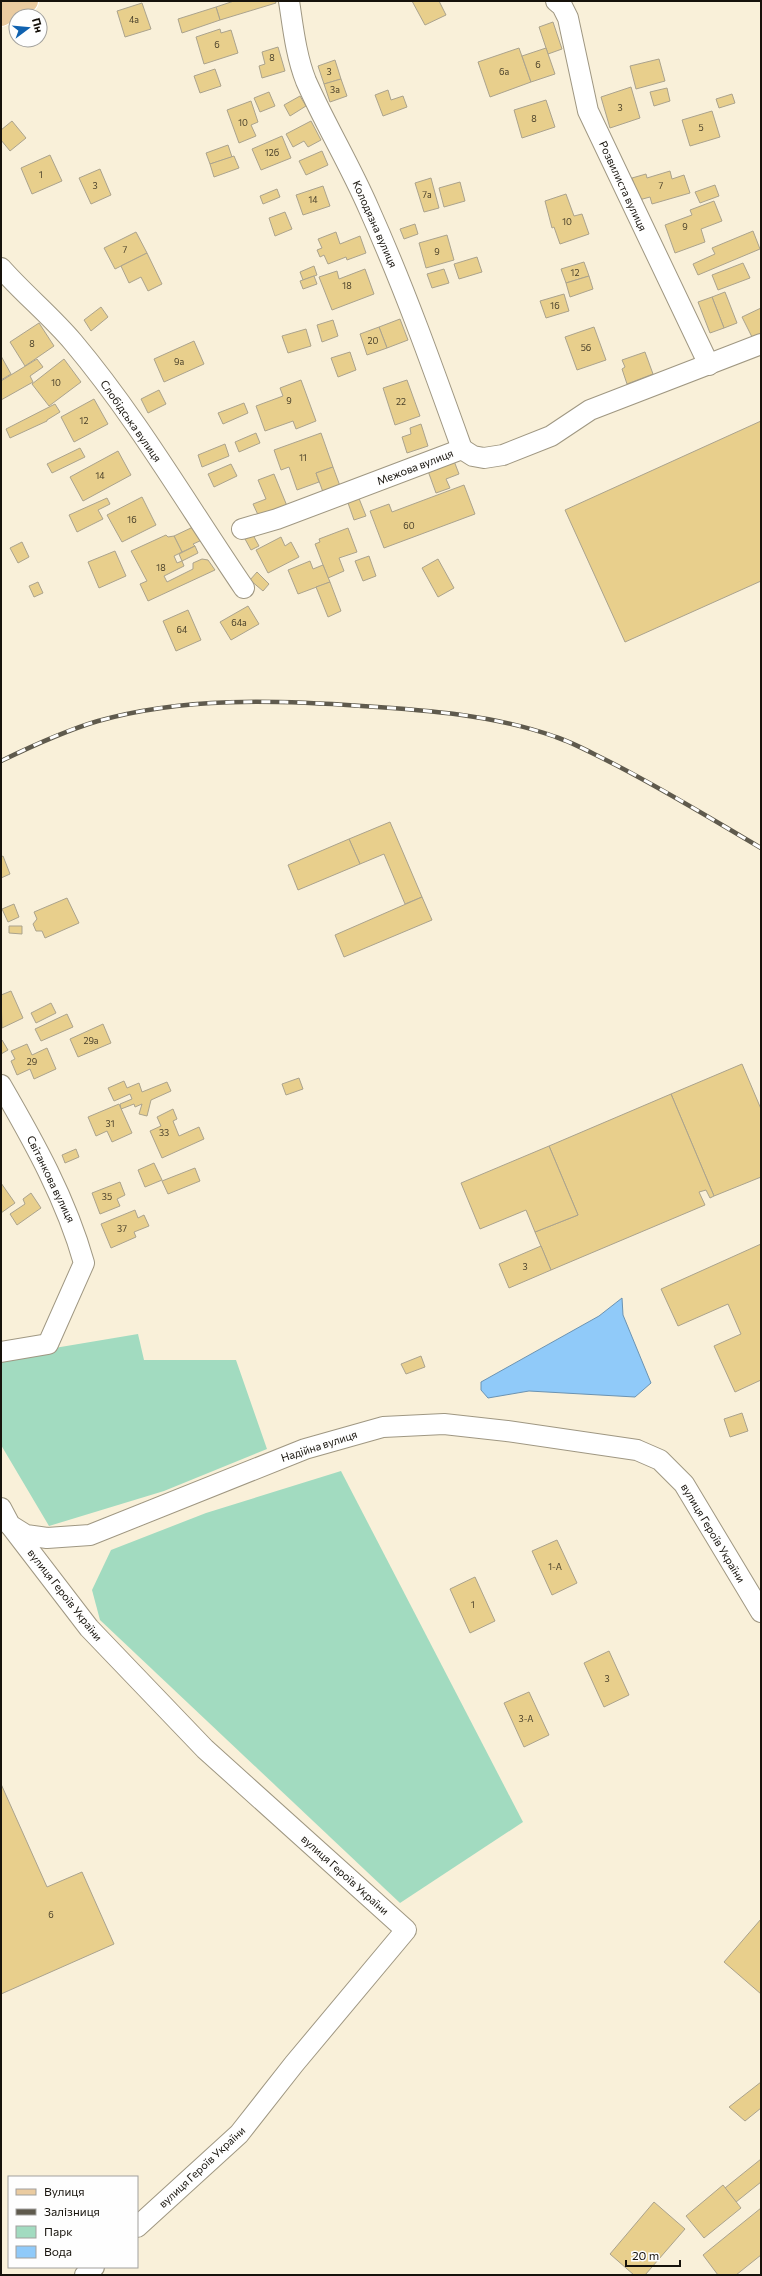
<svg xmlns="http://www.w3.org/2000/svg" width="762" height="2276" viewBox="0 0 762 2276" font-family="Commissioner,sans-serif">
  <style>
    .green { fill: #a2dbc0 }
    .water { fill: #90caf9; stroke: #6b93b2 }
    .building { fill: #e8cf8c; stroke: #aba38d }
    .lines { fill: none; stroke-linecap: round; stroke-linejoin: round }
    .minor-casing { stroke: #9f9782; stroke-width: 22 }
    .primary-casing { stroke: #fff; stroke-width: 24 }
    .minor { stroke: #fff; stroke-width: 20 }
    .primary { stroke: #eacba0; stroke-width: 22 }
    .rail-casing { stroke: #5f5a4d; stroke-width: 4.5 }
    .rail { stroke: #fefefe; stroke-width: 3; stroke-dasharray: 9; stroke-linecap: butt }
    .labels { text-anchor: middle; stroke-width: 3; stroke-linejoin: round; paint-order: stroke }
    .number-label { font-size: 9px; fill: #4a412b }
    .street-label { font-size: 11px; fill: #16120b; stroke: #fefefe }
  </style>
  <rect width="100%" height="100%" fill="#f9f0d9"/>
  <g class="green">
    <path d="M138,1334L144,1360H236L267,1449L164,1491L49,1526L1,1445V1357Z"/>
    <path d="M341,1471L523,1822L400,1903L100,1620L92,1590L111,1550L206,1513Z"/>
  </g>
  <path class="water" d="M622,1298L623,1315L651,1383L635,1397L529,1391L488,1398L481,1390V1382L599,1316Z"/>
  <g class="building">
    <path d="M234,1H275L276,3L220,20L216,7Z"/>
    <path d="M412,1H439L446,15L425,25Z"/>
    <path d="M142,3L151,29L125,37L117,11Z"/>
    <path d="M216,7L220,20L182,33L178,19Z"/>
    <path d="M553,22L562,49L548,54L539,27Z"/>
    <path d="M220,29L221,33L231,30L238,53L204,64L196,37Z"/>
    <path d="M278,47L285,71L262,78L259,66L265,64L262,52Z"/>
    <path d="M519,48L531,82L490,97L478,62Z"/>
    <path d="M546,48L555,74L531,82L522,56Z"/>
    <path d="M659,59L665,81L636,89L630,66Z"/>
    <path d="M335,60L341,79L324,84L318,66Z"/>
    <path d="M215,69L221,86L200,93L194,76Z"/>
    <path d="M341,79L347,96L330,102L324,84Z"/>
    <path d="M631,87L640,118L610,128L601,97Z"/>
    <path d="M667,88L670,101L654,106L650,92Z"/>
    <path d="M388,90L391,100L403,96L407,107L383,116L375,95Z"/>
    <path d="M269,92L275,106L260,112L254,98Z"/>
    <path d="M732,94L735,103L719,108L716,99Z"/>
    <path d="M300,96L306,106L290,116L284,105Z"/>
    <path d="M546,100L555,127L522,138L514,110Z"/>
    <path d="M251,101L258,122L251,125L256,136L239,143L227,110Z"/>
    <path d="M712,111L720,137L690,146L682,120Z"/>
    <path d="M12,121L26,138L10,151L1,140V130Z"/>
    <path d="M311,121L321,140L308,147L304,141L293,147L286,134Z"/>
    <path d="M282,136L291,158L261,170L252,149Z"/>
    <path d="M228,145L232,157L210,164L206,153Z"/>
    <path d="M322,151L328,165L306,175L299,161Z"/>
    <path d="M50,155L62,181L32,194L21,168Z"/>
    <path d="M234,156L239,168L214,177L210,164Z"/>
    <path d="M100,169L111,195L91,204L79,178Z"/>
    <path d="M670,171L672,179L684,175L690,193L652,204L650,197L639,200L632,178L646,174L647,178Z"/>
    <path d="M431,178L439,208L424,212L415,183Z"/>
    <path d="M460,182L465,201L444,207L439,188Z"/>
    <path d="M715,185L719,196L700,203L695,192Z"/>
    <path d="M323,186L330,206L303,215L296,195Z"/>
    <path d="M277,189L280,197L263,204L260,196Z"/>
    <path d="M566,194L574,216L582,214L589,234L560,244L554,227L552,228L545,201Z"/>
    <path d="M714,201L722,221L701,229L705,242L675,253L665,225L692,215L690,210Z"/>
    <path d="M285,212L292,229L275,236L269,218Z"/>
    <path d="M415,224L418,234L404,239L400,229Z"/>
    <path d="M753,231L760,249L698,275L693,264L715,254L712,248Z"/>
    <path d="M136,232L147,253L115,269L104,248Z"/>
    <path d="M336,232L340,244L360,236L366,253L347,260L346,257L328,264L324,255L320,257L317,250L322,248L318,239Z"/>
    <path d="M447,235L454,260L426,268L419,243Z"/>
    <path d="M147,253L162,284L148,291L141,277L129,283L121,266Z"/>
    <path d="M477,257L482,272L459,279L454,264Z"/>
    <path d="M584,262L589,276L566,283L561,269Z"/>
    <path d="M743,263L750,278L718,290L712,275Z"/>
    <path d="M314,266L317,275L303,280L300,272Z"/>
    <path d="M365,269L374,294L332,310L319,277L337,271L339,279Z"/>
    <path d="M444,269L449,283L432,288L427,274Z"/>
    <path d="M314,276L317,284L303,289L300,281Z"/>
    <path d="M589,276L593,289L570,297L566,283Z"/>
    <path d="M725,292L737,323L724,328L712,297Z"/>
    <path d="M564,294L569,311L546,318L540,301Z"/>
    <path d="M712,297L724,328L710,333L698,302Z"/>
    <path d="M101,307L108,317L91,331L84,320Z"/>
    <path d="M761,308V335L753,339L742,317Z"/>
    <path d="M400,319L408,340L387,348L379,327Z"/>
    <path d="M333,320L338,336L322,342L317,325Z"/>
    <path d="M39,323L54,346L25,366L10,342Z"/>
    <path d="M379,327L387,348L367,355L360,334Z"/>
    <path d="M594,327L606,360L577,370L565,337Z"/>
    <path d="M306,329L311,346L288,353L282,336Z"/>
    <path d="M194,341L204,364L164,382L154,359Z"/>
    <path d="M350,352L356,370L338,377L331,358Z"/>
    <path d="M645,352L653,374L627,384L622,369L625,367L622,360Z"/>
    <path d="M1,356L11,374L1,380Z"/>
    <path d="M37,359L43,367L30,376L33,382L1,400V381Z"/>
    <path d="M64,359L81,382L49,406L32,384Z"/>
    <path d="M301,380L316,421L296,429L293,421L265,431L256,406L283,396L280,388Z"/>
    <path d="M407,380L420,416L395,425L383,388Z"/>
    <path d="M159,390L166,404L148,413L141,399Z"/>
    <path d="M94,399L108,424L74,442L61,417Z"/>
    <path d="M244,403L248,413L223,424L218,413Z"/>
    <path d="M55,404L60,412L47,420V421L10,438L6,429Z"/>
    <path d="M761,421V581L625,642L565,510Z"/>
    <path d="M421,424L428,446L407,453L402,437L411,434L410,428Z"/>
    <path d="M256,433L260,443L239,452L235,442Z"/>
    <path d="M321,433L333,467L316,473L319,482L297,490L289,467L281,470L274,450Z"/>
    <path d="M225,444L229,456L202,467L198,455Z"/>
    <path d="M80,448L85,457L52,473L47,464Z"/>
    <path d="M118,451L131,475L83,501L70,477Z"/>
    <path d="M454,461L459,474L446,479L450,488L436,493L428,471Z"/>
    <path d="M231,464L237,476L214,487L208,474Z"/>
    <path d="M333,467L340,486L323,492L316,473Z"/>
    <path d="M274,474L287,506L259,517L253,504L266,499L258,480Z"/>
    <path d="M464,485L475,514L384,548L370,511L389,504L392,512Z"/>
    <path d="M358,496L366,516L354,520L347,500Z"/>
    <path d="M142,497L156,525L122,542L107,515Z"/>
    <path d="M107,498L110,504L98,510L103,519L77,532L69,515Z"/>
    <path d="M193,527L202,540L193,544L195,546L182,552L174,536Z"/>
    <path d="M348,528L357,552L339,558L344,571L328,578L315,544L320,542L319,539Z"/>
    <path d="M166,535L168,537L174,536L182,552L174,556L177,563L182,561L184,566L164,576L167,582L193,569V563L202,559L208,560L215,570L148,601L140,584L147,581L131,551Z"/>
    <path d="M253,535L259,546L251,550L245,539Z"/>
    <path d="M281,537L285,546L291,542L299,557L268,573L256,550Z"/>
    <path d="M22,542L29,557L18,563L10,548Z"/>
    <path d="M195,546L198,553L182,561L179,554Z"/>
    <path d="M115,551L126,576L99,588L88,562Z"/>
    <path d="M369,556L376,576L363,581L355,561Z"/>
    <path d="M438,559L454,588L438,597L422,568Z"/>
    <path d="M310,561L313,569L323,565L330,582L298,594L288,570Z"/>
    <path d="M257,572L269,584L263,591L250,580Z"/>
    <path d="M38,582L43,593L34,597L29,586Z"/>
    <path d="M330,582L341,611L328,617L316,587Z"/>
    <path d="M248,606L259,624L231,640L220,622Z"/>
    <path d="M188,610L201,640L176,651L163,621Z"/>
    <path d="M390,822L422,897L405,904L384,854L360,864L349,839Z"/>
    <path d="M349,839L360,864L298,890L288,865Z"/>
    <path d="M3,856L10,874L1,878V857Z"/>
    <path d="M422,897L432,920L344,957L335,935Z"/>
    <path d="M67,898L79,923L45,938L42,931H36L33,924L37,919L34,912Z"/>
    <path d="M14,904L19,917L8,922L2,909Z"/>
    <path d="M9,926H22V934L9,933Z"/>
    <path d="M11,991L23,1018L2,1028L1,995Z"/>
    <path d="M51,1003L56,1013L36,1023L31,1013Z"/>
    <path d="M67,1014L73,1027L41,1041L35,1029Z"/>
    <path d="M103,1024L111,1043L78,1057L70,1039Z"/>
    <path d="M2,1040L8,1050L1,1054V1041Z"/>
    <path d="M27,1044L32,1055L47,1048L56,1069L34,1079L30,1069L17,1075L11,1061L15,1059L11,1051Z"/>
    <path d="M742,1064L761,1109V1177L714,1196L671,1094Z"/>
    <path d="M299,1078L303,1089L286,1095L282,1084Z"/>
    <path d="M124,1081L127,1088L139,1083L142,1092L167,1082L171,1091L151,1100L147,1116L139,1114L142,1104L135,1107L134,1104L121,1109L120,1104L132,1099L130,1094L114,1101L108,1088Z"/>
    <path d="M671,1094L714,1196L710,1198L706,1190L699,1192L705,1205L551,1270L535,1232L578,1215L549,1146Z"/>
    <path d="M119,1104L132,1133L112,1142L107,1131L96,1136L88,1117Z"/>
    <path d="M173,1109L177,1119L173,1121L179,1136L199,1127L204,1139L162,1158L150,1131L161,1126L157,1117Z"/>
    <path d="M549,1146L578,1215L535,1232L526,1210L480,1229L461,1183Z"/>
    <path d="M76,1149L79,1157L65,1163L62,1155Z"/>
    <path d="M154,1163L162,1180L145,1187L138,1170Z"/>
    <path d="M195,1168L200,1181L168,1194L162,1181Z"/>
    <path d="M120,1182L125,1195L117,1199L120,1206L100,1214L92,1193Z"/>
    <path d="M1,1183L15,1203L1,1213Z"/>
    <path d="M31,1193L41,1208L17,1225L10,1214L25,1204L23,1199Z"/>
    <path d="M135,1210L138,1218L144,1215L149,1226L134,1232L136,1237L111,1248L101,1224Z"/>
    <path d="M761,1244V1380L735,1392L714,1346L741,1334L728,1304L678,1326L661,1289Z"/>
    <path d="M541,1246L551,1270L509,1288L499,1264Z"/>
    <path d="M421,1356L425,1367L406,1374L401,1364Z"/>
    <path d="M742,1413L748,1431L730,1437L724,1419Z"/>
    <path d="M557,1540L577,1583L552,1595L532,1551Z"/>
    <path d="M475,1577L495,1621L470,1633L450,1589Z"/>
    <path d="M609,1651L629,1695L604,1707L584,1663Z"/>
    <path d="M529,1692L549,1735L524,1747L504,1703Z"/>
    <path d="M1,1784L47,1887L82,1872L114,1944L1,1994Z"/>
    <path d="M761,1919V1994L724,1962Z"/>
    <path d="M761,2082V2108L745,2121L729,2107Z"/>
    <path d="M761,2159V2182L736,2202L725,2188Z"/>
    <path d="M723,2185L741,2208L704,2238L686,2216Z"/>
    <path d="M654,2202L685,2229L645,2275H634L610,2254Z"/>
    <path d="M761,2208V2255L736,2275H718L703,2255Z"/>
  </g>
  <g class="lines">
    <defs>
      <g id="minor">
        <path d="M289,1C293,27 296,56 306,81C325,124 350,165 369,209C404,287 433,368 462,449"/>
        <path d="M556,1L562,6L568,18L588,111L709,365"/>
        <path d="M1,268C24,294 51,316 73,342C137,418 188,506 244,588"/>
        <path d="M242,529L277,519L462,449L473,456L484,458L503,455L551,436L590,410L761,344"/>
        <path d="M1,1085C34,1142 66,1199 84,1263L48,1344L1,1352"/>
        <path d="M1,1508L10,1525L26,1535L47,1538L90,1535L305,1449L383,1427L444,1424L507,1431L637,1450L660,1460L684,1484L761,1612"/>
        <path d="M10,1525L89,1628L205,1749L406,1930L294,2064L239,2134L137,2227"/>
        <path d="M85,2275L94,2267"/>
      </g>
      <path id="primary" d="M1,15L27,1"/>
    </defs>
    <use href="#minor" class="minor-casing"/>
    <use href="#primary" class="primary-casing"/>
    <use href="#minor" class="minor"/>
    <use href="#primary" class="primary"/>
    <defs>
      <path id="rail" d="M1,761C32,746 64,731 98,721C184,697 274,700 362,706C426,710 495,715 556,737C571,742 586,750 600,757C655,784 708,817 761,848"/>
    </defs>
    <use href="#rail" class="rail-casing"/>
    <use href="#rail" class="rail"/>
  </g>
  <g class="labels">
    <g class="number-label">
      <text x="134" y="23">4а</text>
      <text x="217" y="48">6</text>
      <text x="272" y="61">8</text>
      <text x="538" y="68">6</text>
      <text x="329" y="75">3</text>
      <text x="504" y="75">6а</text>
      <text x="335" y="93">3а</text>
      <text x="620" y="111">3</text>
      <text x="534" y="122">8</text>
      <text x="243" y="126">10</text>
      <text x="701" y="131">5</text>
      <text x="272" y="156">12б</text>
      <text x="41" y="178">1</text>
      <text x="95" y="189">3</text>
      <text x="661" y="189">7</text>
      <text x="427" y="198">7а</text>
      <text x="313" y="203">14</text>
      <text x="567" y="225">10</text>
      <text x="685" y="230">9</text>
      <text x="125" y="253">7</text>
      <text x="437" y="255">9</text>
      <text x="575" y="276">12</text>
      <text x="347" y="289">18</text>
      <text x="555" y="309">16</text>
      <text x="373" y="344">20</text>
      <text x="32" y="347">8</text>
      <text x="586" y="351">56</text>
      <text x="179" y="365">9а</text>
      <text x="56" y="386">10</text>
      <text x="289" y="404">9</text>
      <text x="401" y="405">22</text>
      <text x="84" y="424">12</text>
      <text x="303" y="461">11</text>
      <text x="100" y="479">14</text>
      <text x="132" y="523">16</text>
      <text x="409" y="529">60</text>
      <text x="161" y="571">18</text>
      <text x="239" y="626">64а</text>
      <text x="182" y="633">64</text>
      <text x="91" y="1044">29а</text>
      <text x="32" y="1065">29</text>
      <text x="110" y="1127">31</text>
      <text x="164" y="1136">33</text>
      <text x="107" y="1200">35</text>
      <text x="122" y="1232">37</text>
      <text x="525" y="1270">3</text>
      <text x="555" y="1570">1-А</text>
      <text x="473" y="1608">1</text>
      <text x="607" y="1682">3</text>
      <text x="526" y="1722">3-А</text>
      <text x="51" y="1918">6</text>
    </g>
    <g class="street-label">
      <text transform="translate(623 186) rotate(65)" y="4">Розвилиста вулиця</text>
      <text transform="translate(375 224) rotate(66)" y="4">Колодязна вулиця</text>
      <text transform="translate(131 421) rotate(55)" y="4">Слобідська вулиця</text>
      <text transform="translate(415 467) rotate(-21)" y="4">Межова вулиця</text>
      <text transform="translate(51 1179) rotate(64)" y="4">Світанкова вулиця</text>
      <text transform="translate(319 1446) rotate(-18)" y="4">Надійна вулиця</text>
      <text transform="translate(713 1533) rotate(59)" y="4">вулиця Героїв України</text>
      <text transform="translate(65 1595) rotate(52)" y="4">вулиця Героїв України</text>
      <text transform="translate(345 1875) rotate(42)" y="4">вулиця Героїв України</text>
      <text transform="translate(202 2167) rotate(-43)" y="4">вулиця Героїв України</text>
    </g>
  </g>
  <rect width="762" height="2276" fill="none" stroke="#16120b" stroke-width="4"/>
  <rect x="8" y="2176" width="130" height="92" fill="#fefefe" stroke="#a1a09d"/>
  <rect x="16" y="2189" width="20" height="6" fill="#eacba0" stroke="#a1a09d"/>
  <text x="44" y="2196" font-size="12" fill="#16120b">Вулиця</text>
  <rect x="16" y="2209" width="20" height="6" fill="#5f5a4d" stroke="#a1a09d"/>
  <text x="44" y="2216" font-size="12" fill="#16120b">Залізниця</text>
  <rect x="16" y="2226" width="20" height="12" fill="#a2dbc0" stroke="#a1a09d"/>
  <text x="44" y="2236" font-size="12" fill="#16120b">Парк</text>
  <rect x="16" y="2246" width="20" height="12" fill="#90caf9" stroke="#a1a09d"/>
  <text x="44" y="2256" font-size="12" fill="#16120b">Вода</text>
  <g transform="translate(28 28) rotate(74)"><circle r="19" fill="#fefefe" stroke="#a1a09d"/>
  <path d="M0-3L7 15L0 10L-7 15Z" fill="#0f61af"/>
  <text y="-6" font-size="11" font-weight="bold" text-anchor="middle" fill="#16120b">Пн</text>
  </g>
  <path d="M626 2260v6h54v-6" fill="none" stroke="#16120b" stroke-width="2"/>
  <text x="632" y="2260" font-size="12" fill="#16120b" stroke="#fefefe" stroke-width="3" paint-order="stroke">20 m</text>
</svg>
